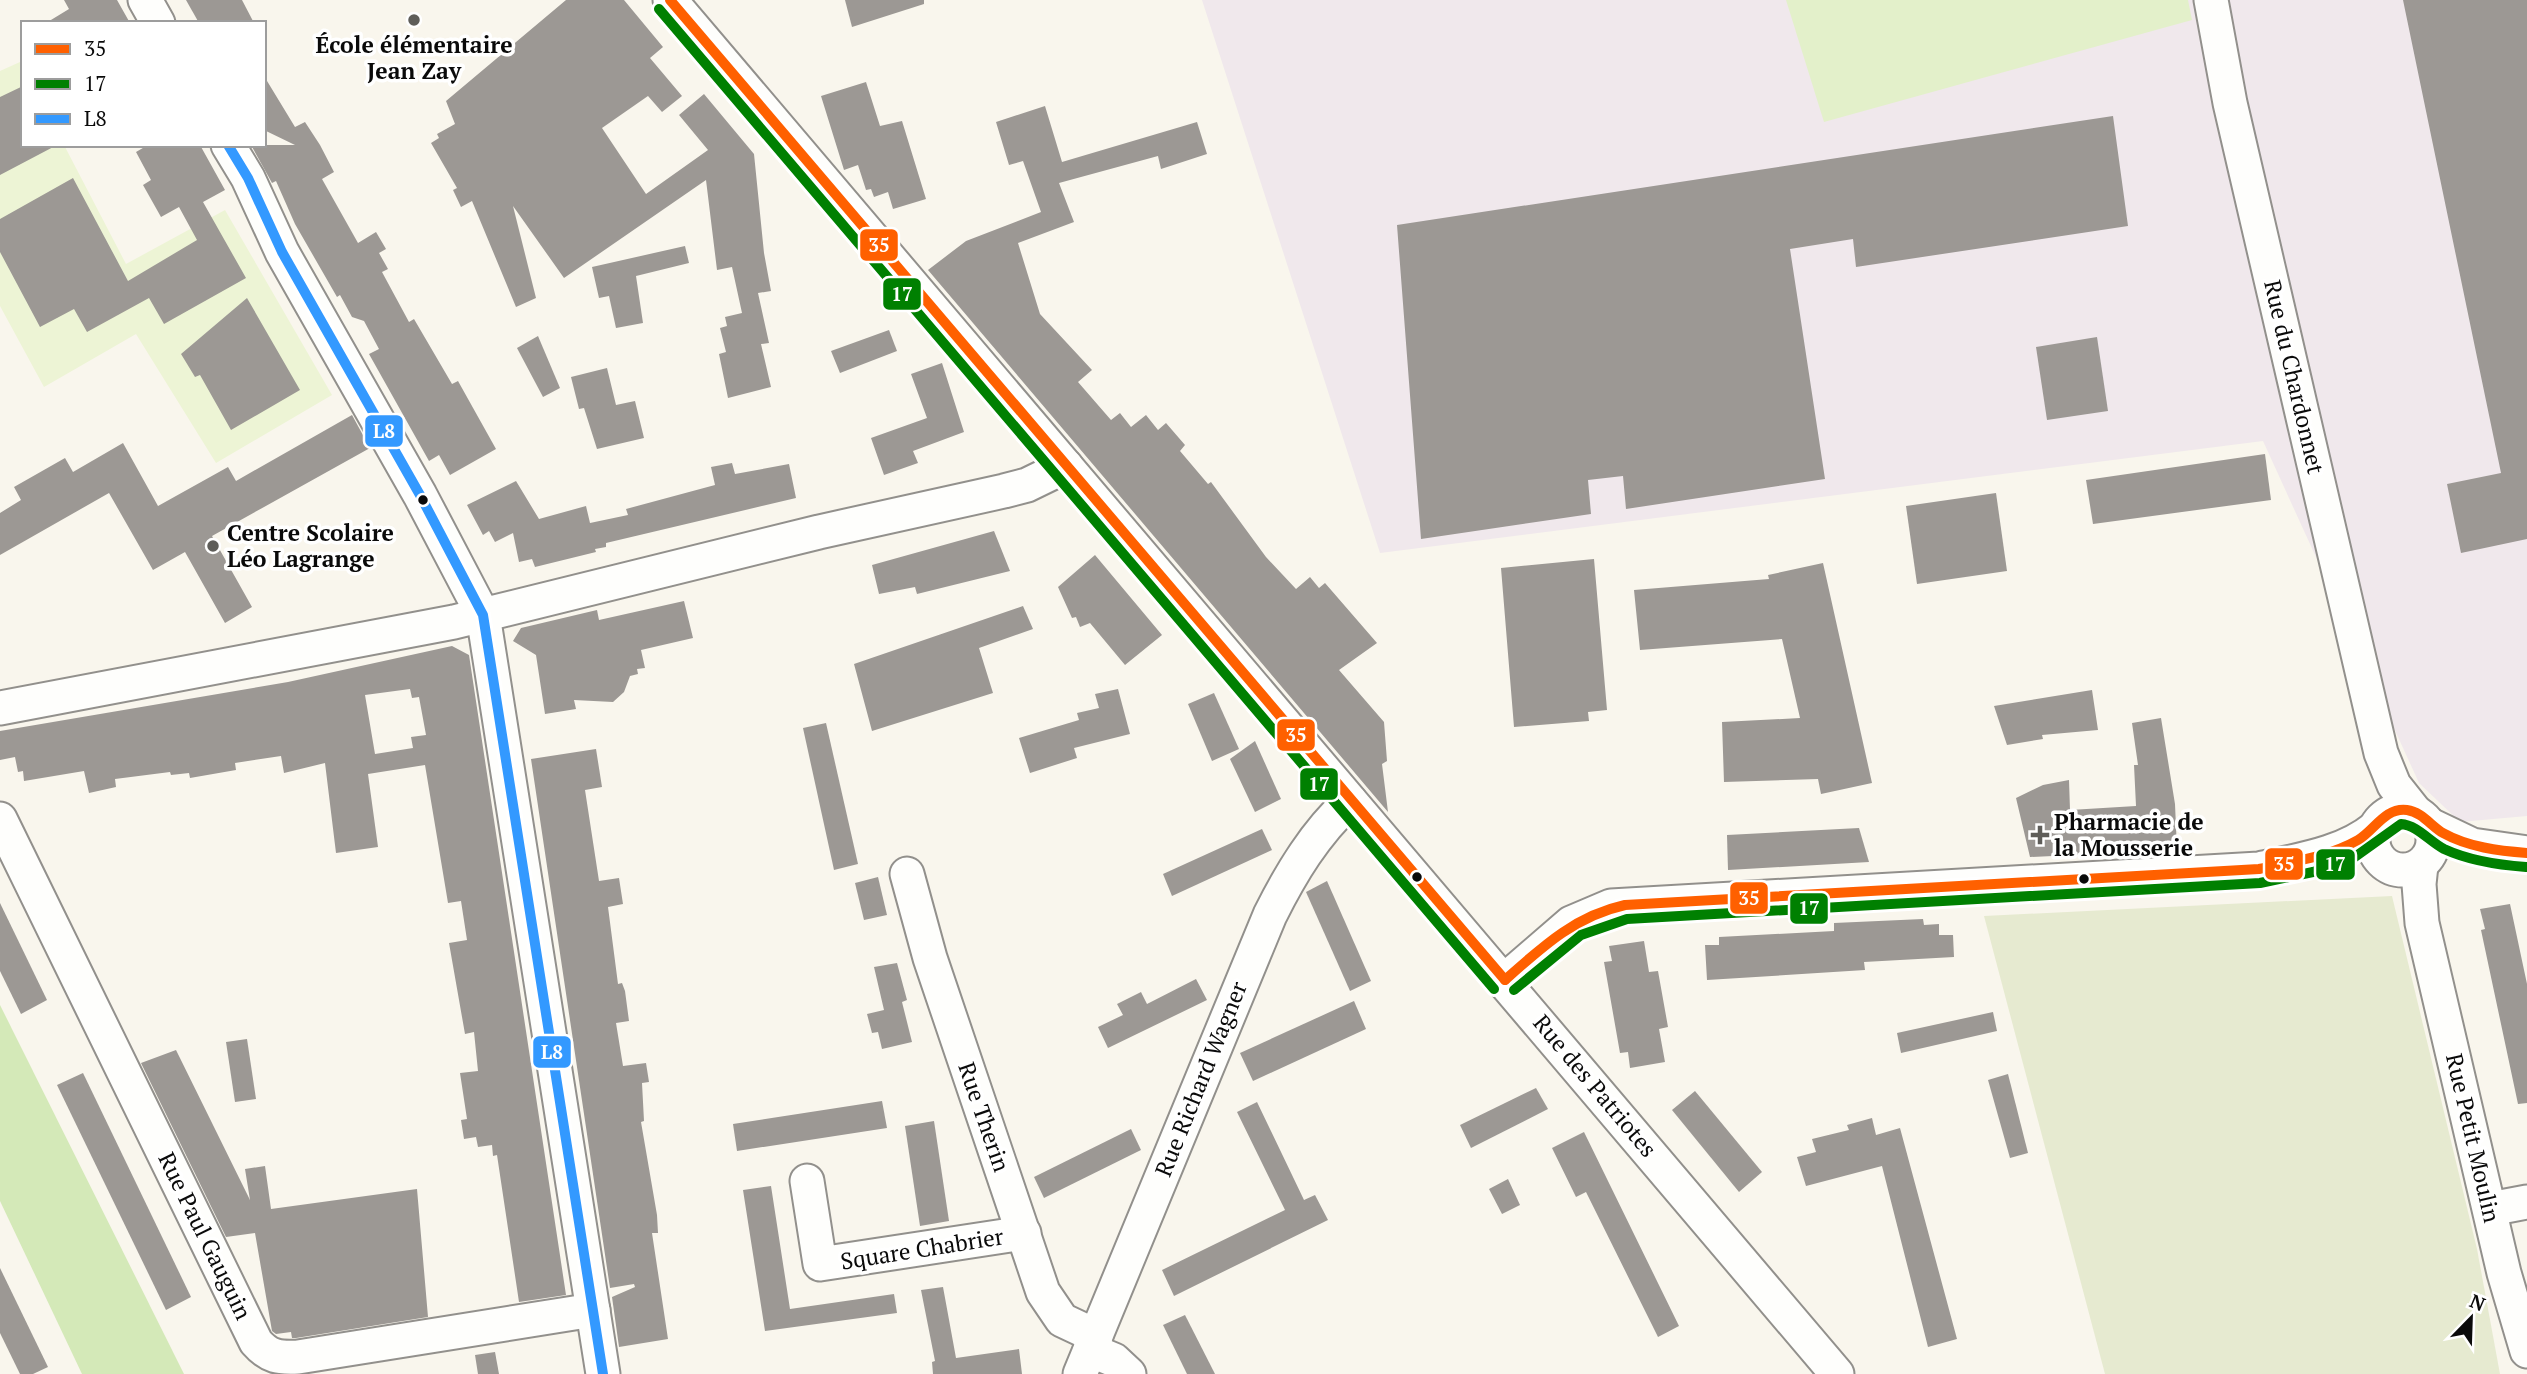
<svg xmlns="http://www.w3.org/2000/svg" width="2527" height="1374" viewBox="0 0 2527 1374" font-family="'PT Serif',serif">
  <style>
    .industrial { fill: #f0e8ec }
    .green { fill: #e3f0ca }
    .forest { fill: #d4e9b8 }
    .cemetery { fill: #e6ead0 }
    .pitch { fill: #edf4d5 }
    .building { fill: #9c9894; fill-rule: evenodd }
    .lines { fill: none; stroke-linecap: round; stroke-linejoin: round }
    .minor-casing { stroke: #92908c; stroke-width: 37 }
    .minor { stroke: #fefefc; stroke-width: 33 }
    .bus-1-casing { stroke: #fff; stroke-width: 16 }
    .bus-2-casing { stroke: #fff; stroke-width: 16 }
    .bus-3-casing { stroke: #fff; stroke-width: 16 }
    .bus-1 { stroke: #ff6000; stroke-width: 10 }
    .bus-2 { stroke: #008001; stroke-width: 10 }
    .bus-3 { stroke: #39f; stroke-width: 10 }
    .poi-dot { fill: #5e5d59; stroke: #fff; stroke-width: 2.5 }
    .bus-dot { fill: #0a0a0a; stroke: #fff; stroke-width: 2.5 }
    .labels { text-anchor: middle; stroke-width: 7; stroke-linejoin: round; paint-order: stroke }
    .poi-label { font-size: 23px; font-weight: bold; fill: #0a0a0a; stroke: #fff; text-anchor: start }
    .street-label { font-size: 23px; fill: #0a0a0a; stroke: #fff }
    .line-badge { stroke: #fff; stroke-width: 2.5 }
    .badge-label { font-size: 19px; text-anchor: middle; font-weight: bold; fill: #fff }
  </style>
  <rect width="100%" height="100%" fill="#f9f6ed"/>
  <path class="industrial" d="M1202,0H2527V816L2460,822L2419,783L2263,441L1380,553Z"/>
  <path class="green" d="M1786,0H2188L2192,20L1824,122Z"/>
  <path class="forest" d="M0,1005L184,1374H82L0,1201Z"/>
  <path class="cemetery" d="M2392,896L2477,1249L2500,1374H2105L1984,916Z"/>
  <path class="pitch" d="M20,62L23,67V145H64L126,264L225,210L332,395L216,463L136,334L44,387L0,306V71Z"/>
  <g class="building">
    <path d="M64,0H117L130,23H46L69,9Z"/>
    <path d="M186,0H242L254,23H199Z"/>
    <path d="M566,0H624L663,47L650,58L682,96L662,112L648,96L602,128L646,194L708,150L679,115L704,94L754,154L764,253L771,291L758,293L769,343L761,344L771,387L728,398L719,354L726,352L720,328L727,326L725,317L742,313L732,267L717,270L706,180L564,278L513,206L536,298L516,307L472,201L461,207L453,190L457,188L431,143L439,138L437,134L455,124L446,101Z"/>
    <path d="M845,0H924V4L852,27Z"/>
    <path d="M2403,0H2527V539L2461,553L2447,484L2501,473Z"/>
    <path d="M264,76L295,127L305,122L320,145L334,172L322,179L358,243L376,232L386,249L379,253L388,269L382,272L409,322L414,319L452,384L458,381L496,449L450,475L439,455L429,461L369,354L379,349L364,321L352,317L340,295L337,297L295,224L276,181L272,183L251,145H295L264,130Z"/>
    <path d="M866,82L880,126L902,121L926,199L893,209L888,192L874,197L871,189L866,190L858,165L844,170L821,96Z"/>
    <path d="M23,86V145H57L0,175V97Z"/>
    <path d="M1045,106L1062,162L1197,122L1207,154L1161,169L1158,156L1059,183L1074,222L1018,243L1040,314L1092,370L1078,382L1111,420L1120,413L1131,427L1146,415L1158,430L1166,423L1185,445L1180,451L1208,484L1211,482L1266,557L1296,589L1310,577L1319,588L1325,583L1377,643L1339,670L1384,722L1387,761L1382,764L1388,812L928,270L966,241L1041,212L1023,161L1009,165L996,122Z"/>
    <path d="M2113,116L2128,226L1856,267L1853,239L1790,249L1825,479L1626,509L1623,476L1588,480L1591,514L1421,539L1397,225Z"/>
    <path d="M148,145H200L225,190L203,202L246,278L164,324L149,298L87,332L74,309L40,327L0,252V219L73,178L128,281L197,240L179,207L161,217L143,185L151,180L136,152Z"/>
    <path d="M685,246L689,263L636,276L643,323L616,328L609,296L599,298L592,267Z"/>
    <path d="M247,298L300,390L231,430L200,375L195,377L181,354Z"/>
    <path d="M889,330L897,351L840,373L831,351Z"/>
    <path d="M538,336L560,388L543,397L517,348Z"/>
    <path d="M2097,337L2108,411L2047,420L2036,347Z"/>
    <path d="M942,363L964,432L913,451L918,463L884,475L871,438L927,418L911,374Z"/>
    <path d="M607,368L616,405L635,401L644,438L597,449L584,408L579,409L571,377Z"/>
    <path d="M352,415L370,448L212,536L252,607L225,623L185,552L153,570L109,493L0,555V513L21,500L14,487L65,458L73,472L123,443L158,506L228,467L236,481Z"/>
    <path d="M2265,454L2271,500L2093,524L2086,480Z"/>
    <path d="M732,463L735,474L789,464L796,498L606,543V547L595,549L596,552L535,567L532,559L519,562L513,533L495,542L489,531L483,535L467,505L516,481L539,519L586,506L590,523L628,515L626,509L715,485L711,467Z"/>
    <path d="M1996,493L2007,571L1917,584L1906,506Z"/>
    <path d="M994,531L1010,571L917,594L915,587L879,594L872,565Z"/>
    <path d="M1095,555L1162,635L1125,665L1090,623L1080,627L1076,617L1072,618L1058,587Z"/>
    <path d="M1594,559L1607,710L1588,712L1589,721L1514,727L1501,568Z"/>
    <path d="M1823,563L1872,783L1821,794L1818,779L1724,782L1722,722L1800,718L1782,639L1640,650L1634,590L1769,579L1768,575Z"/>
    <path d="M684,601L693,638L641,650L645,668L637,669L638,674L630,676L624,692L613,702L574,700L576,709L545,714L536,655L513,641L521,628L597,610L599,620Z"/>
    <path d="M1023,606L1033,629L979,648L993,693L872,731L854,664Z"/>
    <path d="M452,646L469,655L566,1295L519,1302L497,1155L493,1156L492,1145L478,1147L476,1137L464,1139L461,1120L467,1119L460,1073L478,1071L474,1032L465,1034L449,943L467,940L461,901L448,903L425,765L368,774L378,847L336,853L325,763L284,773L281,756L235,763L236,770L190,778L189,773L171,775L170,772L115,779L116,787L89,793L84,771L24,781L23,771L18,772L15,757L0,760V731L288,682ZM410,689L412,698L419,697L426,735L411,737L413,748L375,754L365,695Z"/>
    <path d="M1118,689L1130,734L1074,748L1077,758L1030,773L1019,738L1079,720L1077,713L1099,708L1095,694Z"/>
    <path d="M2092,690L2098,730L2042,735L2043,739L2007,745L1994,706Z"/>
    <path d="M1214,693L1239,749L1212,761L1188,704Z"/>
    <path d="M2161,718L2175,804L2177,850L2030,857L2016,798L2043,785L2069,780L2070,810L2136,806L2134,765H2138L2132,723Z"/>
    <path d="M826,723L858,864L834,870L803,728Z"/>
    <path d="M1255,741L1281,799L1255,812L1230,759Z"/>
    <path d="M596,749L602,787L585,790L599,881L619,878L623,904L608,907L618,984L622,983L625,991L629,1021L616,1023L623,1066L646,1063L649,1082L642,1083L644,1121L641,1122L657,1215L658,1233H652L668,1339L619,1347L612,1297L635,1287L634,1284L610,1288L531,759Z"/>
    <path d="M1859,828L1869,862L1728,870L1727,835Z"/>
    <path d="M1262,829L1272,850L1172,896L1163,874Z"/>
    <path d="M878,877L887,915L864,920L855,883Z"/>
    <path d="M1327,881L1371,981L1350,991L1306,892Z"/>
    <path d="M0,903L47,1000L21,1014L0,971Z"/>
    <path d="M2510,904L2527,984V1103L2518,1104L2481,930L2485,929L2480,909Z"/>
    <path d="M1923,919L1924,925L1939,924V935H1953L1954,957L1864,962L1865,970L1707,980L1705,945H1719V937L1834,931V923Z"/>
    <path d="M1644,941L1649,972L1658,971L1668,1027L1659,1029L1665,1062L1630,1068L1628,1052L1620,1053L1604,962L1612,961L1609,946Z"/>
    <path d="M897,963L907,1000L902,1002L912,1042L882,1049L878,1032L872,1033L867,1014L884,1010L874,967Z"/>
    <path d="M1196,979L1207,1000L1108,1048L1098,1027L1123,1015L1117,1004L1141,992L1147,1004Z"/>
    <path d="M1354,1001L1366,1029L1253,1081L1240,1053Z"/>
    <path d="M1993,1012L1997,1031L1901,1053L1897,1033Z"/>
    <path d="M247,1039L256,1099L235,1102L226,1042Z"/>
    <path d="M176,1050L250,1200L245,1169L265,1166L271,1209L417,1189L428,1317L296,1338H292L291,1332L276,1334L272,1331L255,1233L226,1237L141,1063Z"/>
    <path d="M83,1073L191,1297L166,1310L57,1085Z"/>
    <path d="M2008,1074L2028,1153L2010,1158L1988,1080Z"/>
    <path d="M1536,1088L1548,1109L1471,1148L1460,1125Z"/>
    <path d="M1695,1091L1762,1172L1739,1192L1672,1110Z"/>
    <path d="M882,1101L887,1128L737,1151L733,1124Z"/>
    <path d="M1257,1102L1304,1200L1315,1195L1328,1220L1174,1296L1162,1270L1285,1210L1237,1112Z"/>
    <path d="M1872,1118L1876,1135L1900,1128L1957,1339L1928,1347L1882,1166L1806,1186L1797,1157L1816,1152L1812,1139L1849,1130L1847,1125Z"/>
    <path d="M934,1121L949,1221L920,1226L905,1126Z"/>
    <path d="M1131,1129L1141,1150L1044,1198L1034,1177Z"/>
    <path d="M1584,1132L1679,1326L1658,1337L1586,1192L1576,1197L1552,1148Z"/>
    <path d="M1508,1179L1520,1205L1502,1214L1489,1189Z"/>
    <path d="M771,1186L790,1309L894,1294L897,1313L765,1331L743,1190Z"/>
    <path d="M0,1268L48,1367L33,1374H20L0,1333Z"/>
    <path d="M943,1287L956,1358L1019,1349L1022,1374H933L932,1362L935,1361L921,1290Z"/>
    <path d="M1185,1315L1215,1374H1187L1163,1325Z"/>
    <path d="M495,1352L499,1374H478L475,1355Z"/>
  </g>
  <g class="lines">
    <defs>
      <g id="minor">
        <path d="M145,0L158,23"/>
        <path d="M670,0L1837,1374"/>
        <path d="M2211,0L2230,103L2381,753L2394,785L2417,814"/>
        <path d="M228,145L248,178L282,252L420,495L483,615L603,1374"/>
        <path d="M0,708L454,622L819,532L1004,491L1027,485L1066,466"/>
        <circle cx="2403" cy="840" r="30"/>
        <path d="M0,819L256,1342C269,1357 279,1358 298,1357L593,1310"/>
        <path d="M2428,824L2472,845L2527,853"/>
        <path d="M2421,865L2419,884L2422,923L2504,1273L2527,1351"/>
        <path d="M907,874L930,958L1043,1292L1062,1320L1096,1336"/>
        <path d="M1505,980L1571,923L1611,906L2259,869C2299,860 2343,854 2375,828"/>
        <path d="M807,1181L820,1264L1024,1233"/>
        <path d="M2490,1209L2527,1202"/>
        <path d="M1090,1350L1114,1360L1129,1374"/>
        <path d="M1080,1374L1270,915C1291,873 1315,833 1350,801"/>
      </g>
    </defs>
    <use href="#minor" class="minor-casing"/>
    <use href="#minor" class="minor"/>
    <defs>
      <g id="bus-1">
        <path d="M670,0L1505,980"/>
        <path d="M1505,980C1542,947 1575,916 1625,905L2259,869C2292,862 2328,857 2358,840C2374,831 2385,807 2407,810C2422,812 2431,826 2443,833C2468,847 2499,851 2527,853"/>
      </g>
      <g id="bus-2">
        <path d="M659,9L1494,989"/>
        <path d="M1514,990L1581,935L1627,919L2260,883L2313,872L2352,859L2401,824C2417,825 2430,842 2444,849C2470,861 2498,865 2526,867"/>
      </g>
      <path id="bus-3" d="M228,145L248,178L282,252L420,495L483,615L603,1374"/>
    </defs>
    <use href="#bus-1" class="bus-1-casing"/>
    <use href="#bus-2" class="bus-2-casing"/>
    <use href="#bus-3" class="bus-3-casing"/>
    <use href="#bus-1" class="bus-1"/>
    <use href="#bus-2" class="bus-2"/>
    <use href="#bus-3" class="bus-3"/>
  </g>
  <g class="poi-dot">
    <circle cx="414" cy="20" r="7"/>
    <circle cx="213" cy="546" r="7"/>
    <path d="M2036.5 824.5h7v7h7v7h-7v7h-7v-7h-7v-7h7z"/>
  </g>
  <g class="bus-dot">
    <circle cx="423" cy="500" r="6"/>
    <circle cx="1417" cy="877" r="6"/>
    <circle cx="2084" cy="879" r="6"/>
  </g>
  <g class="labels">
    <g class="poi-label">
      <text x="414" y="53" text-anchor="middle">École élémentaire<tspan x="414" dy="26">Jean Zay</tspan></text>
      <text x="227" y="541">Centre Scolaire<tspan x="227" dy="26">Léo Lagrange</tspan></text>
      <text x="2054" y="830">Pharmacie de<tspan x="2054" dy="26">la Mousserie</tspan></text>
    </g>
    <g class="street-label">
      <text transform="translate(2294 377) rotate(77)" y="8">Rue du Chardonnet</text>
      <text transform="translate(1201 1079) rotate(-68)" y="8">Rue Richard Wagner</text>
      <text transform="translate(1595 1086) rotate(50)" y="8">Rue des Patriotes</text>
      <text transform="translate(984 1117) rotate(71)" y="8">Rue Therin</text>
      <text transform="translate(2473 1138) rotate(77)" y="8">Rue Petit Moulin</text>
      <text transform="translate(205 1236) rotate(64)" y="8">Rue Paul Gauguin</text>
      <text transform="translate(922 1249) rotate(-9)" y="8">Square Chabrier</text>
    </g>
  </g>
  <g class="line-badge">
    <rect x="859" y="228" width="40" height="34" rx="7" fill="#ff6000"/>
    <rect x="882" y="277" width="40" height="34" rx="7" fill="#008001"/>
    <rect x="364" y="414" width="40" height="34" rx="7" fill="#39f"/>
    <rect x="1276" y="718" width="40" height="34" rx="7" fill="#ff6000"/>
    <rect x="1299" y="767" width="40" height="34" rx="7" fill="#008001"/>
    <rect x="2264" y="847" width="40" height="34" rx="7" fill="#ff6000"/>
    <rect x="2315" y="848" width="41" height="33" rx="7" fill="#008001"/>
    <rect x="1729" y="881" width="40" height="34" rx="7" fill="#ff6000"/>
    <rect x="1789" y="892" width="40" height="33" rx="7" fill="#008001"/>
    <rect x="532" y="1035" width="40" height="34" rx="7" fill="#39f"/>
  </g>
  <g class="badge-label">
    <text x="879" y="252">35</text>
    <text x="902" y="301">17</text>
    <text x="384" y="438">L8</text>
    <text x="1296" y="742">35</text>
    <text x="1319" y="791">17</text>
    <text x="2284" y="871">35</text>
    <text x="2335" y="871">17</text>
    <text x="1749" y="905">35</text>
    <text x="1809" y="915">17</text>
    <text x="552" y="1059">L8</text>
  </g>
  <rect x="21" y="21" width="245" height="126" fill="#ffffff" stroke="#9d9d9d" stroke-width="2"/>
  <rect x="35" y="44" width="35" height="10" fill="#ff6000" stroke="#9d9d9d" stroke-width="2"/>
  <text x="84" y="56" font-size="21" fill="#0a0a0a">35</text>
  <rect x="35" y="79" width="35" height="10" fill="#008001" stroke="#9d9d9d" stroke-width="2"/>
  <text x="84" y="91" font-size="21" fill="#0a0a0a">17</text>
  <rect x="35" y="114" width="35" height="10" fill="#3399ff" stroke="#9d9d9d" stroke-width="2"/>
  <text x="84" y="126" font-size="21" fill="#0a0a0a">L8</text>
  <g transform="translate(2471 1318) rotate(23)" stroke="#ffffff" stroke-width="5" paint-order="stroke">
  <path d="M0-5L12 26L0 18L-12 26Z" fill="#0a0a0a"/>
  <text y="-10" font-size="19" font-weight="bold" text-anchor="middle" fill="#0a0a0a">N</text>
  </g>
</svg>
